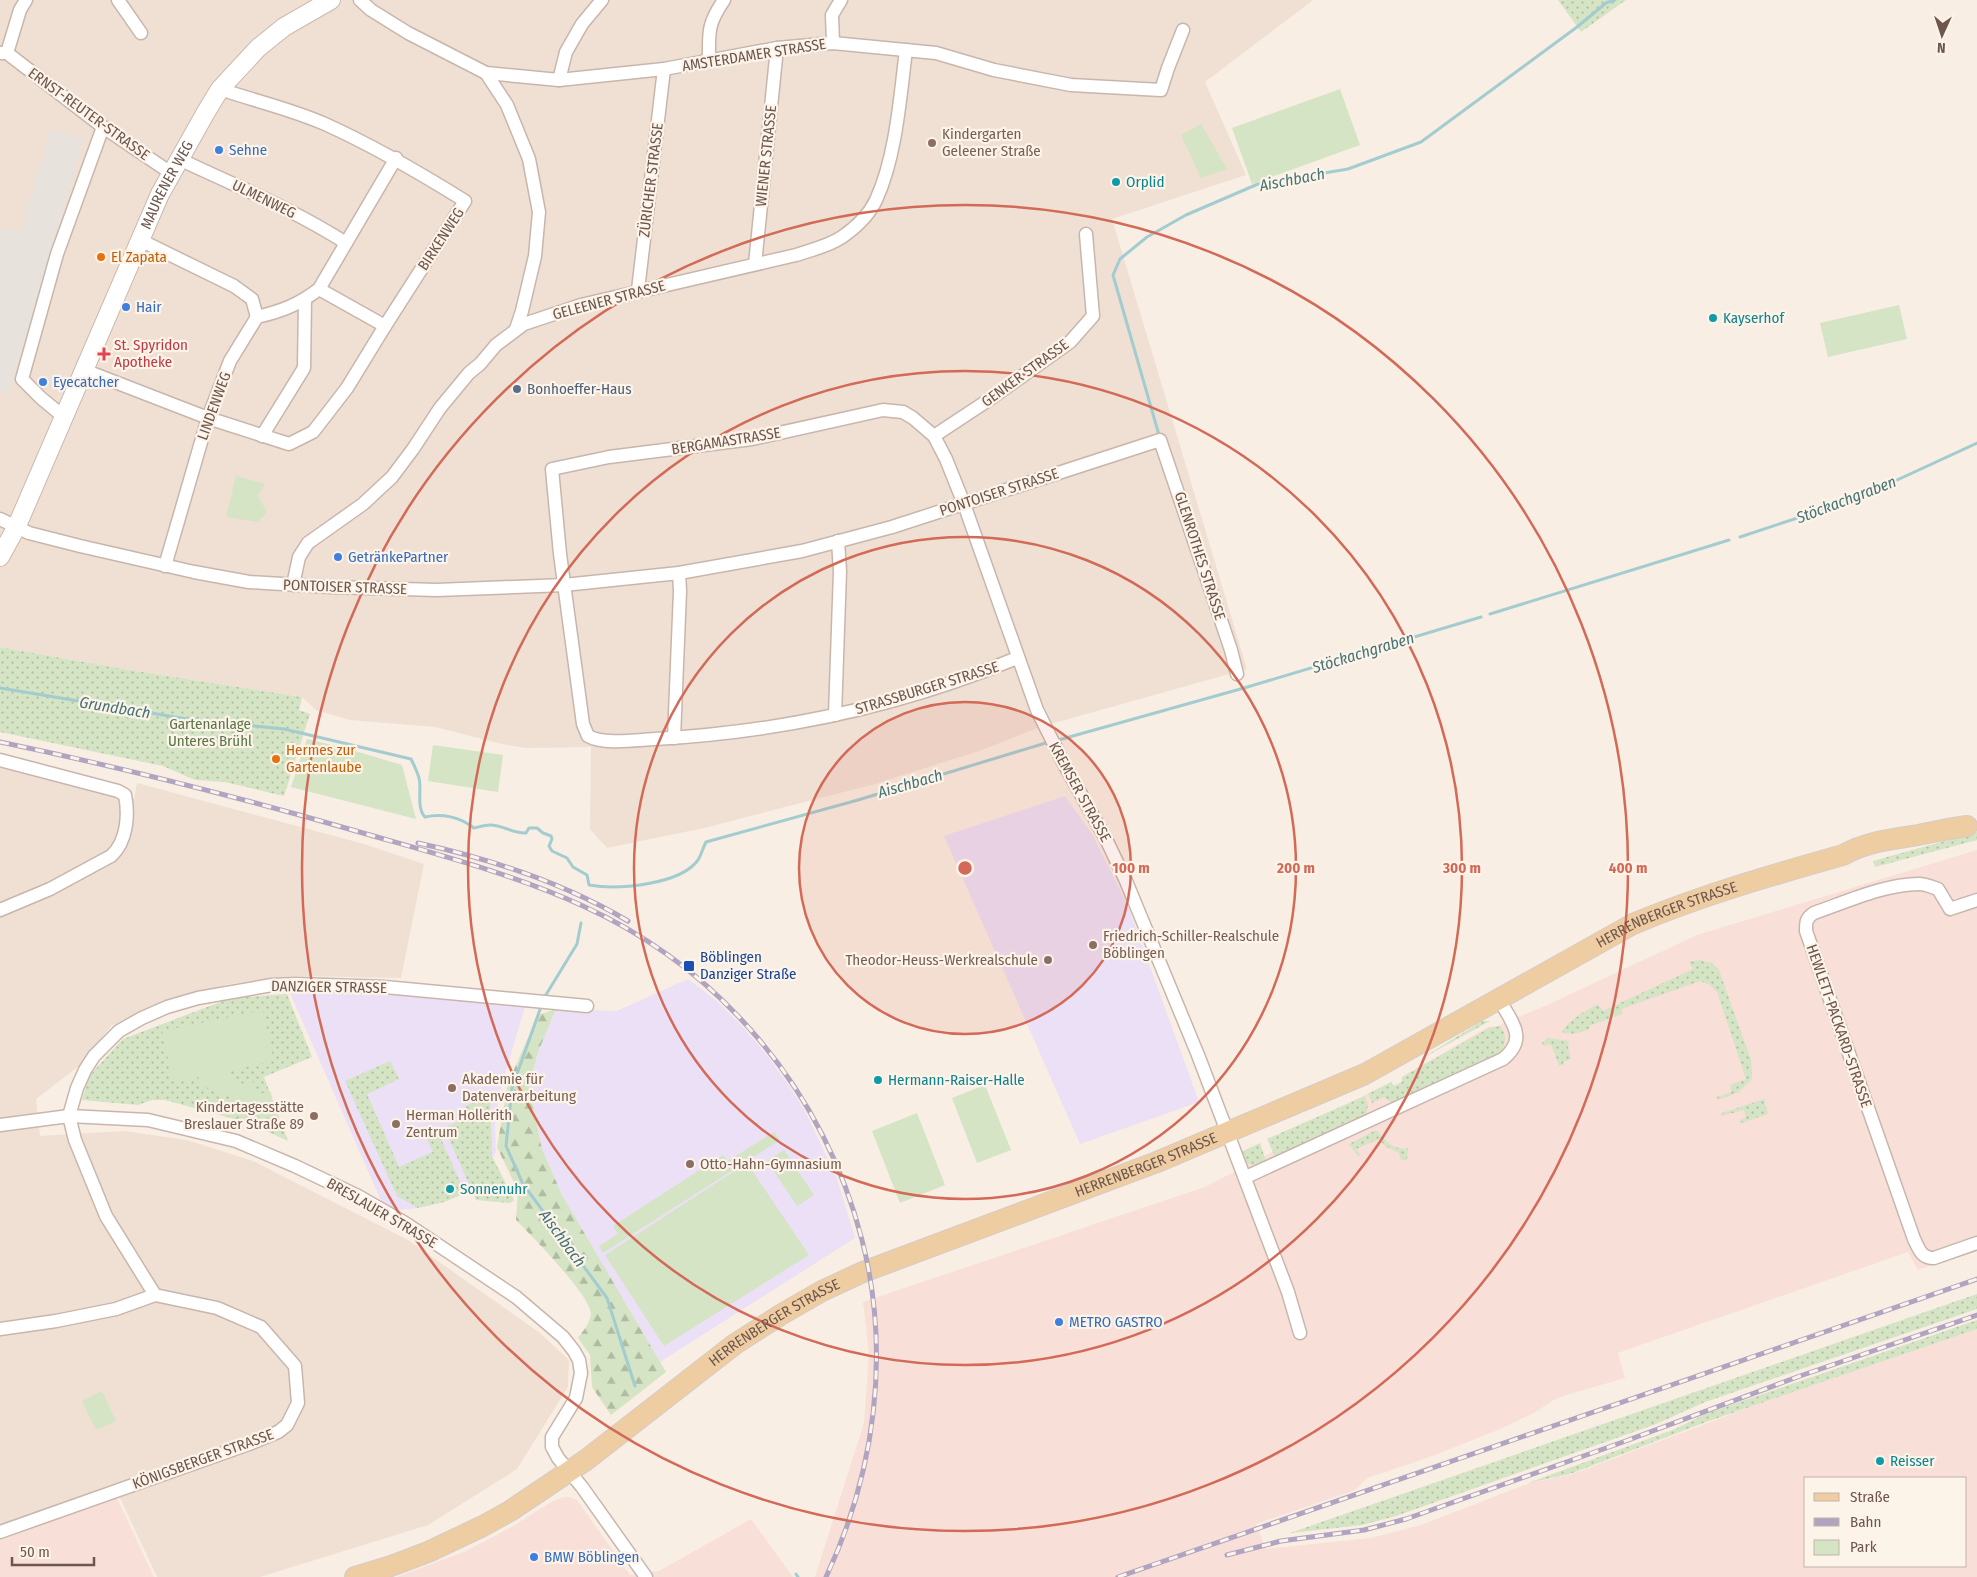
<svg xmlns="http://www.w3.org/2000/svg" width="1977" height="1577" viewBox="0 0 1977 1577" font-family="'Fira Sans Condensed',sans-serif">
  <style>
    .residential { fill: #efe0d3 }
    .commercial { fill: #f8dfd8; fill-rule: evenodd }
    .industrial { fill: #e8e2dd }
    .education { fill: #ebe0f5 }
    .grass { fill: url(#grass-dots) }
    .forest { fill: url(#forest-firs) }
    .park { fill: #d4e4c4 }
    .lines { fill: none; stroke-linecap: round; stroke-linejoin: round }
    .stream { stroke: #a2ccd0; stroke-width: 3 }
    .street-casing { stroke: #c8b6ac; stroke-width: 15 }
    .secondary-casing { stroke: #cdb8ac; stroke-width: 20 }
    .primary-casing { stroke: #d3ccca; stroke-width: 22 }
    .street { stroke: #fff; stroke-width: 12 }
    .secondary { stroke: #fff; stroke-width: 18 }
    .primary { stroke: #efcda3; stroke-width: 20 }
    .rail-casing { stroke: #b1a4c0; stroke-width: 5 }
    .rail { stroke: #fcf3e9; stroke-width: 3; stroke-dasharray: 9; stroke-linecap: butt }
    .ring { fill: none; stroke: #d36957; stroke-width: 2.5 }
    .education-dot { fill: #8d6e63; stroke: #fcf3e9; stroke-width: 2 }
    .shop-dot { fill: #3f7fe0; stroke: #fcf3e9; stroke-width: 2 }
    .culture-dot { fill: #0f9aa8; stroke: #fcf3e9; stroke-width: 2 }
    .food-dot { fill: #e8710a; stroke: #fcf3e9; stroke-width: 2 }
    .health-dot { fill: #e0444e; stroke: #fcf3e9; stroke-width: 2 }
    .service-dot { fill: #5c6f8a; stroke: #fcf3e9; stroke-width: 2 }
    .transit-dot { fill: #1a4fb4; stroke: #fcf3e9; stroke-width: 2 }
    .labels { text-anchor: middle; stroke-width: 4.5; stroke-linejoin: round; paint-order: stroke }
    .street-label { font-size: 15px; fill: #6d564d; stroke: #fcf3e9 }
    .education-label { font-size: 15px; fill: #785e54; stroke: #fcf3e9; text-anchor: start }
    .shop-label { font-size: 15px; fill: #366cbe; stroke: #fcf3e9; text-anchor: start }
    .culture-label { font-size: 15px; fill: #0d838f; stroke: #fcf3e9; text-anchor: start }
    .food-label { font-size: 15px; fill: #c56008; stroke: #fcf3e9; text-anchor: start }
    .health-label { font-size: 15px; fill: #be3a42; stroke: #fcf3e9; text-anchor: start }
    .service-label { font-size: 15px; fill: #4e5e75; stroke: #fcf3e9; text-anchor: start }
    .park-label { font-size: 15px; fill: #5b7749; stroke: #fcf3e9 }
    .transit-label { font-size: 15px; fill: #164399; stroke: #fcf3e9; text-anchor: start }
    .water-label { font-size: 16px; font-style: italic; fill: #477377; stroke: #fcf3e9 }
    .centre { fill: #d36957; stroke: #fcf3e9; stroke-width: 2.5 }
    .ring-label { font-size: 15px; text-anchor: middle; font-weight: bold; fill: #d36957; stroke: #fcf3e9; stroke-width: 4.5; stroke-linejoin: round; paint-order: stroke }
  </style>
  <defs>
    <pattern id="grass-dots" width="8" height="8" patternUnits="userSpaceOnUse" patternTransform="scale(1.25)"><rect width="8" height="8" fill="#d4e4c4"/><path d="M2 2h.1M6 6h.1" fill="none" stroke="#b0bca1" stroke-width="1.8" stroke-linecap="round"/></pattern>
    <pattern id="forest-firs" width="22" height="20" patternUnits="userSpaceOnUse" patternTransform="scale(1.25)"><rect width="22" height="20" fill="#d4e4c4"/><path d="M5 1l3.5 6h-7zM16 11l3.5 6h-7z" fill="#b0bca1"/></pattern>
  </defs>
  <rect width="100%" height="100%" fill="#f9eee3"/>
  <g class="residential">
    <path d="M0,0H1311L1312,1L1205,82L1246,175L1112,219L1247,669L1040,727L982,750L875,784L704,828L607,848L590,829L591,747L526,748L502,744L435,727L350,720L316,710L302,697L129,670L0,647Z"/>
    <path d="M0,766L134,799L137,783L364,844L424,864L401,978L296,976L229,984L151,1006L111,1026L80,1065L36,1099L40,1136L124,1131L187,1140L253,1161L408,1240L540,1333L569,1360L568,1387L517,1469L428,1525L260,1577H157L114,1485L0,1526Z"/>
  </g>
  <g class="commercial">
    <path d="M1977,850V1250L1918,1270L1908,1252L1626,1350L1618,1353L1625,1378L1566,1395L1552,1401L1534,1413L1498,1430L1427,1458L1367,1478L1355,1490L1256,1524L1266,1549L1371,1538L1421,1525L1530,1483L1570,1475L1761,1403L1977,1329V1577H815L864,1423L869,1353L863,1302L1205,1187L1282,1147L1341,1107L1391,1082L1394,1086L1402,1082V1077L1488,1027L1497,1026L1545,1006L1697,935ZM1806,1478H1966V1566H1806Z"/>
    <path d="M116,1496L154,1577H0V1538Z"/>
    <path d="M564,1497H570L577,1500L630,1575L659,1571L751,1519L793,1577H397L464,1552L510,1528L551,1502Z"/>
  </g>
  <path class="industrial" d="M51,129L84,139L8,395L0,392V227L20,233Z"/>
  <g class="education">
    <path d="M1065,796L1092,834L1128,906L1199,1102L1080,1144L944,836Z"/>
    <path d="M688,979L718,1002L741,1025L766,1054L790,1087L807,1115L837,1179L855,1238L660,1362L562,1195L542,1149L529,1086L538,1052L556,1009L617,1011Z"/>
    <path d="M286,984L527,1000L500,1091L495,1123L496,1152L476,1183L465,1193L444,1202L418,1208L386,1212Z"/>
  </g>
  <g class="grass">
    <path d="M1558,0H1626L1581,32Z"/>
    <path d="M0,647L129,670L302,697L299,710L310,714L284,796L225,782L195,780L163,766L0,732Z"/>
    <path d="M1977,832V840L1875,867L1873,861Z"/>
    <path d="M1699,960L1712,963L1719,970L1751,1060L1752,1079L1739,1092L1718,1100L1717,1097L1731,1092L1730,1085L1746,1079L1717,992L1710,985L1700,981L1624,1008L1621,1011L1622,1014L1589,1026L1590,1029C1581,1032 1571,1036 1562,1032C1567,1021 1587,1010 1598,1004L1603,1011L1693,969L1689,962Z"/>
    <path d="M287,994L312,1057L264,1077L288,1141L249,1123L165,1100H152L138,1105L82,1100L89,1076L123,1039L231,998Z"/>
    <path d="M1482,1021H1490L1421,1059Z"/>
    <path d="M1500,1026C1508,1035 1506,1045 1499,1054L1393,1104L1384,1097L1372,1103L1368,1094L1391,1082L1394,1086L1402,1082V1077L1489,1028Z"/>
    <path d="M1548,1038L1569,1041L1568,1047L1571,1059L1563,1062L1564,1065L1559,1066L1551,1044L1544,1046L1541,1044Z"/>
    <path d="M390,1061L399,1079L367,1094L399,1167L433,1152L425,1135L437,1130L465,1193L444,1202L418,1208L397,1196L345,1081Z"/>
    <path d="M490,1095L492,1156L514,1200L510,1203L476,1200L444,1128L468,1117L464,1107Z"/>
    <path d="M1365,1096L1368,1105L1365,1118L1276,1159L1267,1139Z"/>
    <path d="M1764,1099L1768,1114L1741,1123L1739,1121L1746,1117L1744,1110L1721,1116L1722,1113Z"/>
    <path d="M1376,1130C1386,1140 1392,1151 1408,1148L1407,1160H1401L1399,1153L1385,1146L1379,1139L1356,1149L1361,1156H1358L1349,1144Z"/>
    <path d="M1260,1143L1267,1164L1256,1167L1246,1163L1241,1152Z"/>
    <path d="M1977,1294V1309L1705,1402L1656,1424L1396,1516L1362,1525L1290,1533Z"/>
    <path d="M1977,1320V1329L1706,1422L1570,1474L1528,1483L1675,1429L1705,1414Z"/>
  </g>
  <path class="forest" d="M556,1009L538,1052L529,1086L542,1149L562,1195L666,1372L611,1415L592,1387L590,1355L578,1338C583,1331 590,1323 591,1314C591,1296 531,1235 516,1220L518,1191L497,1147L508,1083L538,1015Z"/>
  <g class="park">
    <path d="M1340,89L1360,145L1252,184L1232,128Z"/>
    <path d="M1201,124L1227,169L1201,178L1181,135Z"/>
    <path d="M1899,305L1907,339L1828,357L1820,323Z"/>
    <path d="M236,476L265,484L258,496L267,512L258,522L226,517Z"/>
    <path d="M307,739L345,748L402,765L416,819L291,787Z"/>
    <path d="M433,745L503,755L498,792L428,781Z"/>
    <path d="M263,1010L274,1061L223,1072L239,1084L253,1082L256,1094L271,1092L276,1119L251,1115L235,1099L198,1084L200,1077L173,1082L162,1031Z"/>
    <path d="M985,1085L1011,1150L977,1163L952,1098Z"/>
    <path d="M917,1113L945,1185L900,1203L872,1131Z"/>
    <path d="M774,1132L780,1140L603,1253L599,1246L618,1234L613,1226L723,1155L728,1161Z"/>
    <path d="M784,1150L814,1195L797,1206L767,1161Z"/>
    <path d="M747,1163L809,1255L664,1346L605,1255Z"/>
    <path d="M102,1391L116,1421L96,1430L82,1401Z"/>
  </g>
  <g class="lines">
    <g class="stream">
      <path d="M1159,435L1113,275L1120,259L1147,237L1186,215L1258,184L1348,169L1421,142L1577,27L1606,3L1615,0"/>
      <path d="M1740,537L1858,498L1977,443"/>
      <path d="M1490,614L1729,540"/>
      <path d="M0,688L187,719L284,729L411,759C414,765 417,771 419,778C422,790 416,807 425,817C442,813 460,817 474,828C479,827 485,825 490,825C503,825 514,834 526,833L529,828H537L543,833L551,836L552,839L549,846L552,851L567,858L573,867L587,875L589,885C617,890 680,885 698,860C701,855 703,848 706,842L858,800L1049,742"/>
      <path d="M1055,741L1244,688L1481,617"/>
      <path d="M544,998L577,944L581,923"/>
      <path d="M542,1004L512,1088L506,1146L523,1184L607,1298L635,1386"/>
      <path d="M796,1574L798,1577"/>
    </g>
    <defs>
      <g id="street">
        <path d="M118,0L141,33"/>
        <path d="M360,0L371,10L408,33L486,73L559,80L664,69L777,48L833,43L936,53L994,70L1071,85L1161,90L1168,68L1183,30"/>
        <path d="M833,43L832,15L841,0"/>
        <path d="M0,53H7L103,127L171,173"/>
        <path d="M7,53L20,10L26,0"/>
        <path d="M709,60C709,32 707,25 724,0"/>
        <path d="M486,73L507,105L529,159L539,212L535,256L522,311L516,329"/>
        <path d="M559,80L566,52L582,24L602,0"/>
        <path d="M179,159C236,186 293,209 346,243"/>
        <path d="M140,240L234,286L252,299L257,317"/>
        <path d="M755,264L777,48"/>
        <path d="M319,289L385,326"/>
        <path d="M638,290L664,69"/>
        <path d="M84,370L208,418L289,444L313,432L347,388L385,326L465,201C420,173 374,146 325,124C291,109 255,101 220,89"/>
        <path d="M64,417L41,398L22,379L57,254L103,127"/>
        <path d="M262,436L304,368L305,300"/>
        <path d="M934,436L993,397L1070,342L1093,316L1086,234"/>
        <path d="M0,519L29,533L80,546L194,572L249,582L331,587L437,590L564,585L679,573L802,551L892,527L1160,440L1231,650L1237,674"/>
        <path d="M165,566L208,418L230,361L257,317C282,311 298,305 319,289L396,158"/>
        <path d="M293,585L299,557L308,543L363,504L392,477L413,449L440,408L469,373L480,364L496,345L524,324L581,305L796,255C811,250 829,246 842,237C855,228 869,215 876,200C896,157 900,98 906,50"/>
        <path d="M1017,658C902,706 780,732 655,739C636,740 604,745 588,736L583,724L560,554L552,469L609,457L752,439L883,410L903,412L913,418L934,436L946,459L964,504L1037,710L1063,762L1106,839L1126,881L1198,1055L1288,1292L1300,1333"/>
        <path d="M835,715L840,571L838,541"/>
        <path d="M674,738L680,591L679,573"/>
        <path d="M0,760L118,791L125,795C129,815 127,842 111,856L50,889L0,910"/>
        <path d="M1977,900L1950,909L1938,889C1932,887 1925,884 1919,884C1885,884 1846,902 1814,913C1806,918 1806,922 1806,931L1914,1239C1919,1249 1921,1258 1934,1258L1977,1243"/>
        <path d="M0,1125L69,1116L148,1120L236,1141L295,1166L358,1196L405,1223L516,1297L563,1337L574,1351L579,1360L581,1373L576,1398L552,1437V1447L558,1458L582,1487L646,1577"/>
        <path d="M1246,1177L1503,1059C1529,1038 1511,1022 1499,999"/>
        <path d="M0,1329L56,1321L116,1309L155,1295"/>
        <path d="M0,1532L249,1444L278,1432L287,1425L298,1403L295,1366L261,1327L217,1308L155,1295L106,1216L75,1140L69,1116L77,1088L85,1070L94,1056L119,1031L142,1018L167,1007L198,998L272,985L296,984L385,987L587,1006"/>
      </g>
      <g id="secondary">
        <path id="s1" d="M0,557L16,528L160,194L206,112L220,89L258,48L284,27L331,0"/>
      </g>
      <g id="primary">
        <path id="s2" d="M355,1577L391,1566L428,1552L483,1526L510,1511L586,1460L735,1344L782,1314L822,1291L863,1272L1157,1162L1365,1074L1633,924C1702,895 1772,875 1843,855C1866,842 1892,839 1918,835C1934,832 1951,828 1967,826"/>
      </g>
    </defs>
    <use href="#street" class="street-casing"/>
    <use href="#secondary" class="secondary-casing"/>
    <use href="#primary" class="primary-casing"/>
    <use href="#street" class="street"/>
    <use href="#secondary" class="secondary"/>
    <use href="#primary" class="primary"/>
    <defs>
      <g id="rail">
        <path d="M0,742C120,767 238,797 356,831C432,853 511,873 583,906C722,969 824,1092 862,1240C891,1353 875,1473 826,1577"/>
        <path d="M418,843C491,859 564,883 628,921"/>
        <path d="M1227,1555L1281,1541L1364,1530L1406,1519L1623,1442L1800,1376L1977,1315"/>
        <path d="M1118,1577L1977,1279"/>
      </g>
    </defs>
    <use href="#rail" class="rail-casing"/>
    <use href="#rail" class="rail"/>
  </g>
  <circle cx="965" cy="868" r="166" fill="#d36957" fill-opacity=".12"/>
  <g class="ring">
    <circle cx="965" cy="868" r="166"/>
    <circle cx="965" cy="868" r="331"/>
    <circle cx="965" cy="868" r="497"/>
    <circle cx="965" cy="868" r="663"/>
  </g>
  <g class="education-dot">
    <circle cx="932" cy="143" r="5"/>
    <circle cx="1093" cy="945" r="5"/>
    <circle cx="1048" cy="960" r="5"/>
    <circle cx="452" cy="1088" r="5"/>
    <circle cx="314" cy="1116" r="5"/>
    <circle cx="396" cy="1124" r="5"/>
    <circle cx="690" cy="1164" r="5"/>
  </g>
  <g class="shop-dot">
    <circle cx="219" cy="150" r="5"/>
    <circle cx="126" cy="307" r="5"/>
    <circle cx="43" cy="382" r="5"/>
    <circle cx="338" cy="557" r="5"/>
    <circle cx="1059" cy="1322" r="5"/>
    <circle cx="534" cy="1557" r="5"/>
  </g>
  <g class="culture-dot">
    <circle cx="1116" cy="182" r="5"/>
    <circle cx="1713" cy="318" r="5"/>
    <circle cx="878" cy="1080" r="5"/>
    <circle cx="450" cy="1189" r="5"/>
    <circle cx="1880" cy="1461" r="5"/>
  </g>
  <g class="food-dot">
    <circle cx="101" cy="257" r="5"/>
    <circle cx="276" cy="759" r="5"/>
  </g>
  <path class="health-dot" d="M101.5 346.5h5v5h5v5h-5v5h-5v-5h-5v-5h5z"/>
  <circle class="service-dot" cx="517" cy="389" r="5"/>
  <rect class="transit-dot" x="683" y="960" width="12" height="12" rx="2.5"/>
  <g class="labels">
    <g class="street-label">
      <text transform="translate(754 55) rotate(-9)" y="5">AMSTERDAMER STRASSE</text>
      <text transform="translate(89 114) rotate(36)" y="5">ERNST-REUTER-STRASSE</text>
      <text transform="translate(766 156) rotate(-84)" y="5">WIENER STRASSE</text>
      <text transform="translate(651 180) rotate(-83)" y="5">ZÜRICHER STRASSE</text>
      <text dy="5" stroke="none"><textPath href="#s1" startOffset="408">MAURENER WEG</textPath></text>
      <text transform="translate(264 199) rotate(26)" y="5">ULMENWEG</text>
      <text transform="translate(441 239) rotate(-57)" y="5">BIRKENWEG</text>
      <text transform="translate(609 300) rotate(-15)" y="5">GELEENER STRASSE</text>
      <text transform="translate(1025 373) rotate(-36)" y="5">GENKER STRASSE</text>
      <text transform="translate(214 406) rotate(-70)" y="5">LINDENWEG</text>
      <text transform="translate(726 441) rotate(-9)" y="5">BERGAMASTRASSE</text>
      <text transform="translate(999 492) rotate(-18)" y="5">PONTOISER STRASSE</text>
      <text transform="translate(1200 556) rotate(72)" y="5">GLENROTHES STRASSE</text>
      <text transform="translate(345 587) rotate(2)" y="5">PONTOISER STRASSE</text>
      <text transform="translate(927 688) rotate(-17)" y="5">STRASSBURGER STRASSE</text>
      <text transform="translate(1080 792) rotate(61)" y="5">KREMSER STRASSE</text>
      <text dy="5" stroke="none"><textPath href="#s2" startOffset="1478">HERRENBERGER STRASSE</textPath></text>
      <text transform="translate(329 987) rotate(1)" y="5">DANZIGER STRASSE</text>
      <text transform="translate(1839 1026) rotate(71)" y="5">HEWLETT-PACKARD-STRASSE</text>
      <text dy="5" stroke="none"><textPath href="#s2" startOffset="899">HERRENBERGER STRASSE</textPath></text>
      <text transform="translate(382 1213) rotate(30)" y="5">BRESLAUER STRASSE</text>
      <text dy="5" stroke="none"><textPath href="#s2" startOffset="494">HERRENBERGER STRASSE</textPath></text>
      <text transform="translate(203 1459) rotate(-20)" y="5">KÖNIGSBERGER STRASSE</text>
    </g>
    <g class="education-label">
      <text x="942" y="139">Kindergarten<tspan x="942" dy="17">Geleener Straße</tspan></text>
      <text x="1103" y="941">Friedrich-Schiller-Realschule<tspan x="1103" dy="17">Böblingen</tspan></text>
      <text x="1038" y="965" text-anchor="end">Theodor-Heuss-Werkrealschule</text>
      <text x="462" y="1084">Akademie für<tspan x="462" dy="17">Datenverarbeitung</tspan></text>
      <text x="304" y="1112" text-anchor="end">Kindertagesstätte<tspan x="304" dy="17">Breslauer Straße 89</tspan></text>
      <text x="406" y="1120">Herman Hollerith<tspan x="406" dy="17">Zentrum</tspan></text>
      <text x="700" y="1169">Otto-Hahn-Gymnasium</text>
    </g>
    <g class="shop-label">
      <text x="229" y="155">Sehne</text>
      <text x="136" y="312">Hair</text>
      <text x="53" y="387">Eyecatcher</text>
      <text x="348" y="562">GetränkePartner</text>
      <text x="1069" y="1327">METRO GASTRO</text>
      <text x="544" y="1562">BMW Böblingen</text>
    </g>
    <g class="culture-label">
      <text x="1126" y="187">Orplid</text>
      <text x="1723" y="323">Kayserhof</text>
      <text x="888" y="1085">Hermann-Raiser-Halle</text>
      <text x="460" y="1194">Sonnenuhr</text>
      <text x="1890" y="1466">Reisser</text>
    </g>
    <g class="food-label">
      <text x="111" y="262">El Zapata</text>
      <text x="286" y="755">Hermes zur<tspan x="286" dy="17">Gartenlaube</tspan></text>
    </g>
    <g class="health-label">
      <text x="114" y="350">St. Spyridon<tspan x="114" dy="17">Apotheke</tspan></text>
    </g>
    <g class="service-label">
      <text x="527" y="394">Bonhoeffer-Haus</text>
    </g>
    <g class="park-label">
      <text x="210" y="729">Gartenanlage<tspan x="210" dy="17">Unteres Brühl</tspan></text>
    </g>
    <g class="transit-label">
      <text x="700" y="962">Böblingen<tspan x="700" dy="17">Danziger Straße</tspan></text>
    </g>
    <g class="water-label">
      <text transform="translate(1292 179) rotate(-11)" y="6">Aischbach</text>
      <text transform="translate(1846 499) rotate(-21)" y="6">Stöckachgraben</text>
      <text transform="translate(1363 652) rotate(-17)" y="6">Stöckachgraben</text>
      <text transform="translate(115 707) rotate(9)" y="6">Grundbach</text>
      <text transform="translate(910 783) rotate(-16)" y="6">Aischbach</text>
      <text transform="translate(563 1238) rotate(54)" y="6">Aischbach</text>
    </g>
  </g>
  <circle cx="965" cy="868" r="8" class="centre"/>
  <g class="ring-label">
    <text x="1131" y="873">100 m</text>
    <text x="1296" y="873">200 m</text>
    <text x="1462" y="873">300 m</text>
    <text x="1628" y="873">400 m</text>
  </g>
  <rect x="1804" y="1477" width="162" height="90" fill="#fcf3e9" stroke="#c3b4ab"/>
  <rect x="1814" y="1493" width="25" height="8" fill="#efcda3" stroke="#c3b4ab"/>
  <text x="1850" y="1502" font-size="15" fill="#6d564d">Straße</text>
  <rect x="1814" y="1518" width="25" height="8" fill="#b1a4c0" stroke="#c3b4ab"/>
  <text x="1850" y="1527" font-size="15" fill="#6d564d">Bahn</text>
  <rect x="1814" y="1540" width="25" height="15" fill="#d4e4c4" stroke="#c3b4ab"/>
  <text x="1850" y="1552" font-size="15" fill="#6d564d">Park</text>
  <g transform="translate(1942 35) rotate(183)" stroke="#fcf3e9" stroke-width="4" paint-order="stroke">
  <path d="M0-4L9 19L0 12L-9 19Z" fill="#6d564d"/>
  <text y="-8" font-size="14" font-weight="bold" text-anchor="middle" fill="#6d564d">N</text>
  </g>
  <path d="M12 1557v8h82v-8" fill="none" stroke="#6d564d" stroke-width="2.5"/>
  <text x="20" y="1557" font-size="15" fill="#6d564d" stroke="#fcf3e9" stroke-width="4" paint-order="stroke">50 m</text>
</svg>
